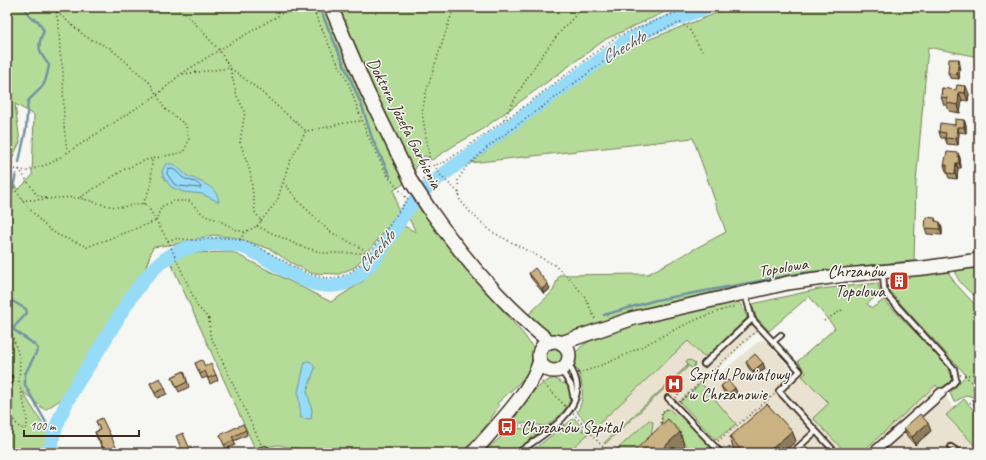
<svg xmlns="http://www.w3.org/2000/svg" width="986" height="460" viewBox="0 0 986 460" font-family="Caveat,sans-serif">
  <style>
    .built { fill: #e9e2d0 }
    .green { fill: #b4db97; stroke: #78825a }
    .water { fill: #96dbf8; stroke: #7294a1 }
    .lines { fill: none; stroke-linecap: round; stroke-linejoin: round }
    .shore { stroke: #5f7175; stroke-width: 1 }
    .stream { stroke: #7294a1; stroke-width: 2.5 }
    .river { stroke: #96dbf8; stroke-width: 14 }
    .lane-casing { stroke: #3b2a1e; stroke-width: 8 }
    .street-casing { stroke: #3b2a1e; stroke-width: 12 }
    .secondary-casing { stroke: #3b2a1e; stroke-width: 16 }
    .path { stroke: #3b2a1e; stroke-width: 1.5; stroke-dasharray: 1 3; stroke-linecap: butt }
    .lane { stroke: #f6f6f2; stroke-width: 4.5 }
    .street { stroke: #f6f6f2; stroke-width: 9 }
    .secondary { stroke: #f6f6f2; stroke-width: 13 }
    .secondary-bridge-casing { stroke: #3b2a1e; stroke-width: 16; stroke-linecap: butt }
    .secondary-bridge { stroke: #f6f6f2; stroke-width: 13 }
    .wall { fill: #af9970; stroke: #3b2a1e }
    .shaded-wall { fill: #8e7d5b; stroke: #3b2a1e }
    .building { fill: #cbb282; stroke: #3b2a1e }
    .labels { text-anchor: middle; stroke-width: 3; stroke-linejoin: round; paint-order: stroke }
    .street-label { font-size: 17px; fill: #3b2a1e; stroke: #f6f6f2 }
    .poi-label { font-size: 17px; fill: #3b2a1e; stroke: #f6f6f2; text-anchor: start }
    .water-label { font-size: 18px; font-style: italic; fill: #525654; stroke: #f6f6f2 }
  </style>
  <rect width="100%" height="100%" fill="#f6f6f2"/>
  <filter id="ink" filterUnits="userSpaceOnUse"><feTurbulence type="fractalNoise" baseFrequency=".025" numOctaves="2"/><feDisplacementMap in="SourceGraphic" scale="8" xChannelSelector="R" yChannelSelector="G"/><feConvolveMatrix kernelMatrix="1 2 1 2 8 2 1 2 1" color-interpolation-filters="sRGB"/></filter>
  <g filter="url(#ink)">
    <g class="built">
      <path d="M747,318L758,331L719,368L711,381L759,341L765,340L790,368L791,372L780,382L802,376L829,403L814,418L846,453H567L688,341L701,355L707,356Z"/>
      <path d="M937,385L954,408L946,415L979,450V453H861Z"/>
    </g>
    <g class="green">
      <path d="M7,7H324L386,146L405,183L394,190L399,214L355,267L339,274L311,273L290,262L270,249L238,238L213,235L176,244L153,247L142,278L98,342L66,396L45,410L22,391L47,431L50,432C52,439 49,448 45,453H7V175L18,190L32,176L34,115L15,104L20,142L7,169Z"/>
      <path d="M336,7H676L606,39L480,131L455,145L432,160L425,156L420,158L413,174Z"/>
      <path d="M732,7H979V57L928,47L916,182L914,261L860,266V270L562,338L553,337L527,316L553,291L559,275L648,274L726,232L693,138L470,163L627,48Z"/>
      <path d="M417,205L456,257L525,336C527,340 532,345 534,349C540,370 509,391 497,404L499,406L486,426L461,453H320L278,445L270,446L256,451L170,261L185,253L232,252L331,302L363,281L404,226L416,232L408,217Z"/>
      <path d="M979,265V300C972,293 954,281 956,270L960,267Z"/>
      <path d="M942,270L948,272L955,283L979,309V402L976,398L967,395L954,402L950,393L966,375L889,291L905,286L903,275Z"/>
      <path d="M878,283L880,293L867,304L872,308L884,300L948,366L952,377L950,383L941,391L936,385L861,453H846L813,418L829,403L802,376L806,373L798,361L835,328L809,296L769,331L756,317L752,304L819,289Z"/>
      <path d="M733,300C742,302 744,310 747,318L707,356L701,355L688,341L592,430L577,412C585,400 583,383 578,370H576L572,360L575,353L582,346L600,334L610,330Z"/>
      <circle cx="554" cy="356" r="9"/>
      <path d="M691,360L695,364L693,369L689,366L605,444L604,443L688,365L686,361Z"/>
      <path d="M554,378L564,384L566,382C579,401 560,416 546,426L512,422C517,417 518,411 522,405C530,394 541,382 554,378Z"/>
      <path d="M701,383L736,424L716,440L680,402Z"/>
      <path d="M964,399L979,416V450L946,415Z"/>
      <path d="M669,409L677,416L679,414L716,453H682L688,447L668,426L662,432V414L665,410Z"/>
      <path d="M574,418L588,434L567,453H529Z"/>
      <path d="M649,420L653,422L651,437L634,453H613Z"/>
      <path d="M512,428L542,430L512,453H482Z"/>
    </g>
    <g class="water">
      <path d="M166,164H174C178,167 182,172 186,175C199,182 217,185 219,202L202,194L184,192L171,187L163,176L162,171Z"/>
      <path d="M308,361L311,362L315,368L307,391L312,410L311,419L301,418L298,392L305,362Z"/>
    </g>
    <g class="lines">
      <path class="shore" d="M169,168C175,169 178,173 182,177C188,182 199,180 201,188L178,186L174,184L167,174Z"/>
      <g class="stream">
        <path d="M319,7L362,106L372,138L390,176"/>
        <path d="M19,162L26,129L28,101C42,86 45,89 49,65C39,53 36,46 44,31L38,21L31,18L24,7"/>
        <path d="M404,206L409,214"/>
        <path d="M7,213L16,174"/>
        <path d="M7,298L26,309L27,313L14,327V330L35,345L38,349L25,374V385L53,435"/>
        <path d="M604,315L656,300L804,273L918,261"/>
        <path d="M974,404L979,410"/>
      </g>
      <path class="river" d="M47,453C52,447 52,440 54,433C58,422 62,411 68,400C75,384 87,369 96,354C116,323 136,281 165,259C177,250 190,246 204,245C217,243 231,243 243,247C276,259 310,298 348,282C376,269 390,233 407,210C417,197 428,186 441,176L625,42L650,29L708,7"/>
      <defs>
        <g id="lane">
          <path d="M883,273L884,288L887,295L954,369L956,380L952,385L941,393"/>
          <path d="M745,293L752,319L800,371L779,391L836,453"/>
          <path d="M774,341L781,335"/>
          <path d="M704,364L752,319"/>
          <path d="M560,369L571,385L574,399"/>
          <path d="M668,398L721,453"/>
          <path d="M951,447L960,453"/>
          <path d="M518,453C547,431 599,404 567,363"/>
          <path d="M792,453L815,432"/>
        </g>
        <g id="street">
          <path d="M259,453L265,451"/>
          <path d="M873,453L941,393"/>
        </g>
        <g id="secondary">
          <path d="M331,7L367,91L412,183"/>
          <path d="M430,210C464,259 503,305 550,342"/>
          <circle cx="554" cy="356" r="15"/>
          <path d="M561,343L634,318L788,283L845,275L924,268L979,260"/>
          <path d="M473,453C494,428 532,391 540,360"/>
        </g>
      </defs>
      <use href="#lane" class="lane-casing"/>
      <use href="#street" class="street-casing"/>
      <use href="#secondary" class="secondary-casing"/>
      <g class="path">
        <path d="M51,7L86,37L110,48L125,61L150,83L165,109L186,125L189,140L184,152L146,160L125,169L79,198"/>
        <path d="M175,7L191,19L219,50L230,68L237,96L245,112L240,142L250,171L255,212L261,221L257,226"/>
        <path d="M312,7L333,54L348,82L367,134L387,175L407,199"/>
        <path d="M56,12L59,26L60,53L63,71L64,126L67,151"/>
        <path d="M183,74L230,68L253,85L306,131C326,128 342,122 362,121"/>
        <path d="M504,119C526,77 550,39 584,7"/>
        <path d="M434,165L441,176L459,193L460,200L471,213L492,232L553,264L569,278L584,295L596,321"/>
        <path d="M429,167L445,162L522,108L616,37L689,7"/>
        <path d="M7,168L27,171L51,163L157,95L181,74L219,50L293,7"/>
        <path d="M19,169L36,194L47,199"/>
        <path d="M7,178C19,196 39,224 58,235C66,239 78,242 87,247L156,221"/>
        <path d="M423,180L429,167V155L422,112L426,92L454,7"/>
        <path d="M459,193L458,180L466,167L489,146L625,46L676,24L681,23L689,29L702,51"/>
        <path d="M22,200C41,201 59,196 78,198C91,200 104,206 117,207C127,208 137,201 147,205L168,241L198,307L209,319L210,335L261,444"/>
        <path d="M143,204L151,185L152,159"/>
        <path d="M156,221L161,207L173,201H189L205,216L218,220L237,230L245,232L257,226"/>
        <path d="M261,221L277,201L289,163L306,131"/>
        <path d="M257,226L300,246L324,253H370L409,197"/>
        <path d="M240,240L245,232"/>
        <path d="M168,241C178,236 187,241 198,240C212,239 226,236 240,240C287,253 328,310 370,253L329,231L300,203L284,183"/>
        <path d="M7,319L20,359L19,383L27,416V426L25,429L20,428L7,412"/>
        <path d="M824,321L842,310"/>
        <path d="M578,373C633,358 679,320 734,307"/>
        <path d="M960,375H971L979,370"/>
        <path d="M965,375L973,384L974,399L969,404"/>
        <path d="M542,382L565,406"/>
        <path d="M675,391L678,394L676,398"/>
        <path d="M679,402L756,331"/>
        <path d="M573,413L608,453"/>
        <path d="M511,425L543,427"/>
        <path d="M563,425L591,433"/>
        <path d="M661,427L662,412L669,408"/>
        <path d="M718,441L775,394"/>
      </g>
      <use href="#lane" class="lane"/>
      <use href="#street" class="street"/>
      <use href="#secondary" class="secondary"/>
      <defs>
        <path id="secondary-bridge" d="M412,183L430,210"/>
      </defs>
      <use href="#secondary-bridge" class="secondary-bridge-casing"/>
      <use href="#secondary-bridge" class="secondary-bridge"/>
    </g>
    <g class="wall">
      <path d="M960,65L959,79L950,78L948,73Z"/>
      <path d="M942,88L969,94L968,101L962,100L960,113L949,111L947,105H944L941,97Z"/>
      <path d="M964,120L966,125V133L959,132L958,145L947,144L945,138H941L939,132Z"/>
      <path d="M958,153L960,158L961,168H958L957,179L949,178L947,173V171H946L944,165Z"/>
      <path d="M935,218L936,221L942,227V235L927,234L925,228Z"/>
      <path d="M529,273L550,289L544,294L531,278Z"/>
      <path d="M746,362L763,363L765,369L755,376L748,367Z"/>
      <path d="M195,363L205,366L216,375L218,380L210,384L207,377L202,379Z"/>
      <path d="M184,371L189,387L179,392L174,382L172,377Z"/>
      <path d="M150,383L165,388L167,394L157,398Z"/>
      <path d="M721,386L735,388L737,393L730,399L723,391Z"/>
      <path d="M96,421L119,453H105L97,438L95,432L100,430Z"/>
      <path d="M904,428L931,431L915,445L907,436Z"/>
      <path d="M246,430L247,435L234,441L235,445L226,449L220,435Z"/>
      <path d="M792,431L796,441L783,453H738L733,448L730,437Z"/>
    </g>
    <g class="shaded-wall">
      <path d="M959,59L960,65L959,79L957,74Z"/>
      <path d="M966,86L969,94L968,101L965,93Z"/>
      <path d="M959,92L962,100L960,113L958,105Z"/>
      <path d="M964,120L966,125V133L964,127Z"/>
      <path d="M957,127L959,132L958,145L956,139Z"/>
      <path d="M958,153L960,158L961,168L959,163Z"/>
      <path d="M956,163L958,168L957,179L955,174Z"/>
      <path d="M940,222L942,227V235L940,229Z"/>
      <path d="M548,284L550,289L544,294L542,289Z"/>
      <path d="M763,363L765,369L755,376L753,371Z"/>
      <path d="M12,375L14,381L8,395L7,393V387Z"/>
      <path d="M735,388L737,393L730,399L728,394Z"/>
      <path d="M928,423L931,431L915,445L912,437Z"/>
      <path d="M792,431L796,441L783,453H767Z"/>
      <path d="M680,432L685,447L679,453H658Z"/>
    </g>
    <g class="building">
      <path d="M949,59H959L957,74L948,73Z"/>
      <path d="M957,85L966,86L965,93L959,92L958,105L947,103V98L941,97L942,88L956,90Z"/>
      <path d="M955,119L964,120V127H957L956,139L945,138L946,133L939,132L940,123L955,125Z"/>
      <path d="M947,152L958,153L959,163H956L955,174L947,173V165H944Z"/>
      <path d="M926,217L935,218V221L940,222V229L925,228Z"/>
      <path d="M535,268L548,284L542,289L529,273Z"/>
      <path d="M755,354L763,363L753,371L746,362Z"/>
      <path d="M202,360L205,366L211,364L216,375L208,378L205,371L200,374L195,363Z"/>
      <path d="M184,371L187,382L177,387L172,377Z"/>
      <path d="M7,373L12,375L7,387Z"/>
      <path d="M160,378L165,388L155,393L150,383Z"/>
      <path d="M728,380L735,388L728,394L721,386Z"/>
      <path d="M767,404L792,431L767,453H744L730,437Z"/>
      <path d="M920,414L928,423L912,437L904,428Z"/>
      <path d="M102,418L119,453H106L95,432L100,430L96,421Z"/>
      <path d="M668,419L680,432L658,453H632Z"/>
      <path d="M243,424L246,430L232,437L234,440L224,445L220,435Z"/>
      <path d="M183,433L189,447L191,446L194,453H183L176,436Z"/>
      <path d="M805,445L812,453H797Z"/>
      <path d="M693,448L699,453H687Z"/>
    </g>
  </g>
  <defs>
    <symbol id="building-square" viewBox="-11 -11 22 22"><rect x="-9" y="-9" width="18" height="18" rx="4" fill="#c8321e" stroke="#f6f6f2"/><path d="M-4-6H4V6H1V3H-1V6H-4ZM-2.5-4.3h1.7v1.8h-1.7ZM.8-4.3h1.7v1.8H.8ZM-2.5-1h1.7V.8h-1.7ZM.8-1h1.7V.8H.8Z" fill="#fff"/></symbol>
    <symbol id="hospital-square" viewBox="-11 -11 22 22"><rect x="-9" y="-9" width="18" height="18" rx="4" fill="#c8321e" stroke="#f6f6f2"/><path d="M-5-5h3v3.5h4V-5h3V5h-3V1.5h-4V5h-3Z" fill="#fff"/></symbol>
    <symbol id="bus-square" viewBox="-11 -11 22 22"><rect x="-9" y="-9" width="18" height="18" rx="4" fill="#c8321e" stroke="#f6f6f2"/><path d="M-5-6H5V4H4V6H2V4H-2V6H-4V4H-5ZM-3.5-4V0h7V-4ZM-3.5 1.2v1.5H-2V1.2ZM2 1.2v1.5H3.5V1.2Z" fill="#fff"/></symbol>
  </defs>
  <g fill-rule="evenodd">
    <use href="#building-square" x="888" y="270" width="22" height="22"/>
    <use href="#hospital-square" x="663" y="373" width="22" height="22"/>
    <use href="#bus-square" x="496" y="416" width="22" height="22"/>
  </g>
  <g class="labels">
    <g class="street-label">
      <text transform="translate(405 123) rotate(63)" y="6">Doktora Józefa Garbienia</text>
      <text transform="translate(783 267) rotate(-10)" y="6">Topolowa</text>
    </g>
    <g class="poi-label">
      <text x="885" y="277" text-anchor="end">Chrzanów<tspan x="885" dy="20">Topolowa</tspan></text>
      <text x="688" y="380">Szpital Powiatowy<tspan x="688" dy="20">w Chrzanowie</tspan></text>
      <text x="521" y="433">Chrzanów Szpital</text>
    </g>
    <g class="water-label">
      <text transform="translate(623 47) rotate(-30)" y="6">Chechło</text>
      <text transform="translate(376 251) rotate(-50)" y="6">Chechło</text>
    </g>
  </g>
  <rect width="986" height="460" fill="none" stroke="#f6f6f2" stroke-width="24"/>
  <rect x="12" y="12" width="962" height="436" fill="none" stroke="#3b2a1e" stroke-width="1.5" filter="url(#ink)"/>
  <path d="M24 430v6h115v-6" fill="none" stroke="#3b2a1e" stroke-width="2"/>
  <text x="30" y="430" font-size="12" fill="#3b2a1e" stroke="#f6f6f2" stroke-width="3" paint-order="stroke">100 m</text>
</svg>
